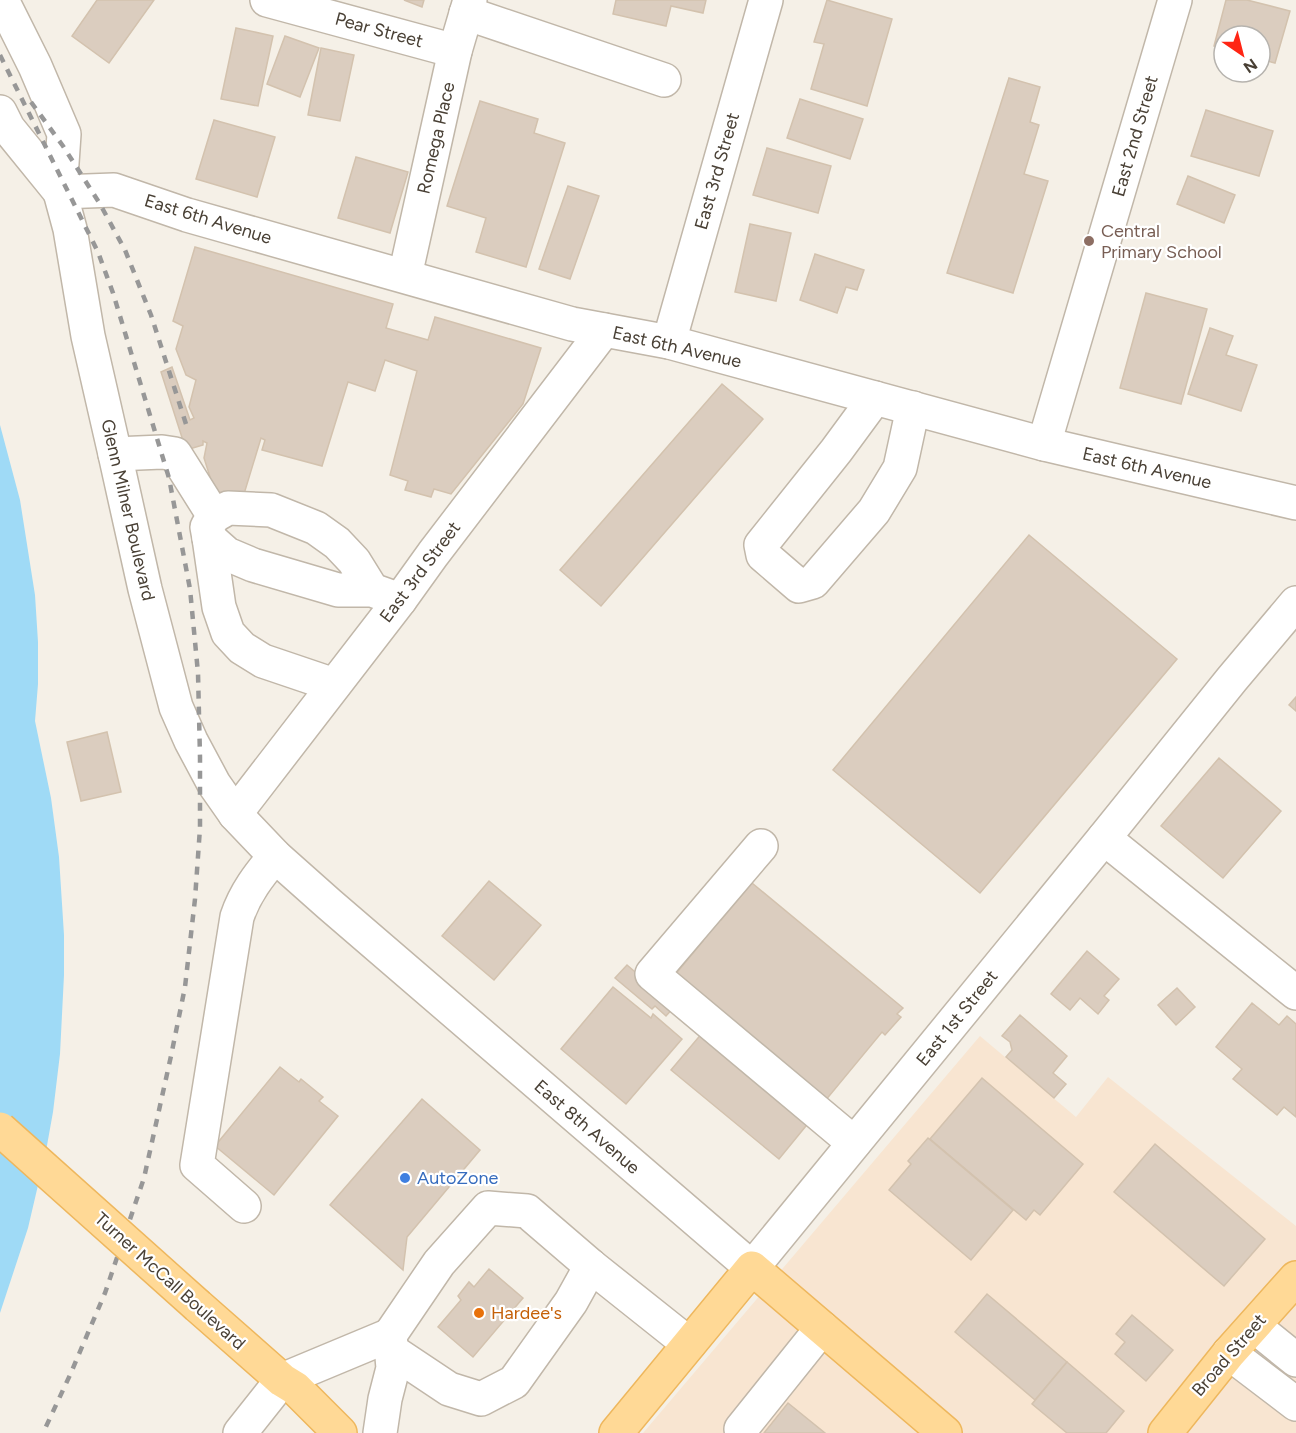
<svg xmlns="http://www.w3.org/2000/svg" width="1296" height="1433" viewBox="0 0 1296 1433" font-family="Figtree,sans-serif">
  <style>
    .commercial { fill: #f8e5d1 }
    .water { fill: #9fdaf6 }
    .building { fill: #dbcdbf; stroke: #d3c2ae; stroke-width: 1.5 }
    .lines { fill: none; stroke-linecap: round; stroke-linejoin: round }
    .minor-casing { stroke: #c1b7a9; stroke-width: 36 }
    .major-casing { stroke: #eeb75d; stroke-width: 36 }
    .minor { stroke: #fff; stroke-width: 33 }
    .major { stroke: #ffd996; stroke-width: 33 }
    .rail { stroke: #979797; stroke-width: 4.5; stroke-dasharray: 8 8; stroke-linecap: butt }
    .major-bridge-casing { stroke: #eeb75d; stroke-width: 36; stroke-linecap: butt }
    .major-bridge { stroke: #ffd996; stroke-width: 33 }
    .education-dot { fill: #8d6e63; stroke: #fff; stroke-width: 2 }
    .shop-dot { fill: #3f7fe0; stroke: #fff; stroke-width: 2 }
    .food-dot { fill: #e8710a; stroke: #fff; stroke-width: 2 }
    .labels { text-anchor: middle; stroke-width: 4.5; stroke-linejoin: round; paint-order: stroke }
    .street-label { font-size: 18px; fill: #494035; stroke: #fff }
    .education-label { font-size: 18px; fill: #785e54; stroke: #fff; text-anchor: start }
    .shop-label { font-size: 18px; fill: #366cbe; stroke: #fff; text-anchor: start }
    .food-label { font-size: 18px; fill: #c56008; stroke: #fff; text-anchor: start }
  </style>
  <rect width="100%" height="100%" fill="#f5f0e7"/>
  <path class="commercial" d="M980,1036L1076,1117L1108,1077L1296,1226V1433H643Z"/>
  <path class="water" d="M0,425L20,500L35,595L38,642V684L35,721L51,798L59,857L64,935V975L60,1054L53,1112L46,1151L28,1228L0,1313Z"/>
  <g class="building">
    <path d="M97,0H154L109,63L72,36Z"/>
    <path d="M404,0H424L422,7Z"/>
    <path d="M616,0H706L703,13L671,6L666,26L613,14Z"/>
    <path d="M827,0L892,19L867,106L811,89L824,44L814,42Z"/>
    <path d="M1226,0H1247L1290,11L1275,63L1260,59V36H1224V49L1214,46Z"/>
    <path d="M236,28L273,36L258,106L221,99Z"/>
    <path d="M285,36L319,48L300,97L267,84Z"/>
    <path d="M321,48L354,55L340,121L308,115Z"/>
    <path d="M1009,78L1040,87L1030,122L1039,125L1024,174L1048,181L1013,293L947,273Z"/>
    <path d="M800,99L863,119L850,159L787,138Z"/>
    <path d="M480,101L538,119L534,133L565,143L526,267L476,252L486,218L447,206Z"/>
    <path d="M1206,110L1273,131L1259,176L1191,156Z"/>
    <path d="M214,120L275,137L257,197L196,179Z"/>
    <path d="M767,148L831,166L818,213L753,195Z"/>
    <path d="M356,157L408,172L390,233L338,218Z"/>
    <path d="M1188,176L1235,195L1224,223L1177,204Z"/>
    <path d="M568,186L599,196L570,279L539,269Z"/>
    <path d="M750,224L791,233L776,301L735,292Z"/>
    <path d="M195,247L393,304L386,328L428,340L435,317L541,348L523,404L451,494L434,489L431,497L405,490L408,481L390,475L417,371L385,360L375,391L348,382L322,466L262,450L265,440L261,438L244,494L218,502L204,458L207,443L203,441V445L186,450L161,372L172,367L190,420L194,418L189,407L196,380L186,375L176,349L183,326L173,321Z"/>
    <path d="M815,254L864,270L857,290L846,287L837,313L800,300Z"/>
    <path d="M1146,293L1207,309L1181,404L1120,388Z"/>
    <path d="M1210,328L1233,336L1226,355L1257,365L1241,411L1188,394Z"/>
    <path d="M722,384L763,419L601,606L560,570Z"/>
    <path d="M1029,535L1177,659L980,893L833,770Z"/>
    <path d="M1296,697V711L1289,705Z"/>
    <path d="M107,732L121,792L81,801L67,742Z"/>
    <path d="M1219,758L1281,811L1223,878L1161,826Z"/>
    <path d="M489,881L541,925L494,980L442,936Z"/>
    <path d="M752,883L903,1008L897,1014L901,1017L885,1035L882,1032L825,1101L674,976L703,941L695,934L713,913L721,920Z"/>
    <path d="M1087,951L1119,979L1104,996L1109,1000L1098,1014L1080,998L1070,1010L1051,994Z"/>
    <path d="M627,965L675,1006L666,1016L655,1006L652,1009L615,978Z"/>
    <path d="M613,987L651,1018L653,1014L682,1039L626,1104L561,1049Z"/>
    <path d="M1177,988L1195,1007L1176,1025L1158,1005Z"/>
    <path d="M1252,1003L1279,1025L1287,1016L1296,1024V1117L1284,1107L1277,1115L1233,1079L1242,1069L1216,1047Z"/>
    <path d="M1020,1015L1067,1056L1053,1073L1066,1084L1054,1098L1006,1057L1012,1050L1010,1042L1002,1036Z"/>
    <path d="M703,1032L810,1121L779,1159L671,1070Z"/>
    <path d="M280,1067L299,1082L301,1079L323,1097L319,1101L338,1116L274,1195L215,1146Z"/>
    <path d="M982,1078L1083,1164L1040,1215L1034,1210L1026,1220L930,1139Z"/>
    <path d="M422,1099L480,1150L407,1237L403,1270L330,1205Z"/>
    <path d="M928,1138L1013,1210L971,1260L889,1190L911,1164L908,1161Z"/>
    <path d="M1155,1144L1265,1239L1224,1286L1114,1192Z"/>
    <path d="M489,1269L523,1298L473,1357L438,1327L461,1300L458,1296L469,1282L474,1287Z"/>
    <path d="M987,1294L1067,1362L1035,1400L955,1332Z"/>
    <path d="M1132,1315L1173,1350L1146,1381L1115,1354L1125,1342L1116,1334Z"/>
    <path d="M1067,1362L1124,1411L1106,1433H1067L1032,1404Z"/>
    <path d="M788,1403L825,1433H764Z"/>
  </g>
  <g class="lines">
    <defs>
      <g id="minor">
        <path d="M2,0L35,66L64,134L60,192L70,229L88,336L115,454L145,589L176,707L191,741L214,784L235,814L275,856L329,904L752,1268L1104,838L1232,679L1296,603"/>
        <path d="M267,0L455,51"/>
        <path d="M466,13L664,80"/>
        <path d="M0,112L8,128L60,192"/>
        <path d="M60,192L114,190L187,215L572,324L669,342L1044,444L1296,503"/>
        <path d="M405,276L455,51L470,0"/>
        <path d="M669,342L766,0"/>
        <path d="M875,398L836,451L761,545L763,555L799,586L813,582L874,511L900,468L913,408"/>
        <path d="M1044,444L1175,0"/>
        <path d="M115,454L162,452L175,454L214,516"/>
        <path d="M209,538L219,607L228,633L242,648L263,661L334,685"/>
        <path d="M372,590L354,561L337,543L316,528L271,510L228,508L214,516L207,527L209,538L227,554L253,565L338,590H372L400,600"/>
        <path d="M235,814L400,600L433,554L604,330"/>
        <path d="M1104,838L1296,993"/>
        <path d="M761,846L652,974L854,1143"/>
        <path d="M244,1206L197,1165L237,917C245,893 259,875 275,856"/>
        <path d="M1254,1326L1296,1360"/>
        <path d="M392,1351L449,1389L481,1399L514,1382L571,1302L591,1266"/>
        <path d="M1229,1353L1296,1404"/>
        <path d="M741,1429L822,1328"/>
        <path d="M240,1433L282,1380L390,1335"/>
        <path d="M380,1433L385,1399L393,1368L390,1335L439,1263L488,1208L527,1211L591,1266L689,1344"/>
      </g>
      <g id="major">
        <path d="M198,1306L282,1380L295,1388L340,1433"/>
        <path d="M616,1433L752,1268L945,1433"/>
        <path d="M1165,1433L1229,1353L1296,1278"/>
      </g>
    </defs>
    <use href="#minor" class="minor-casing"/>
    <use href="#major" class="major-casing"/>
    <use href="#minor" class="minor"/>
    <use href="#major" class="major"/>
    <g class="rail">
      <path d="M0,55L98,252L113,293L169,478L190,589L198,673L200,757V828L195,899L185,987L171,1056L144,1178L105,1293L70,1375L43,1433"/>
      <path d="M31,102L63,146L100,204L125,250L151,315L186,424"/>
    </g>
    <defs>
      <path id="major-bridge" d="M0,1129L198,1306"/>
    </defs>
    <use href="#major-bridge" class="major-bridge-casing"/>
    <use href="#major-bridge" class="major-bridge"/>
  </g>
  <circle class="education-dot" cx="1089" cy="241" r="6"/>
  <circle class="shop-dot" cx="405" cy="1178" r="6"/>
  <circle class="food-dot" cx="479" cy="1313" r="6"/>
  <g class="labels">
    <g class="street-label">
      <text transform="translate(379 30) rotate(15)" y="6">Pear Street</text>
      <text transform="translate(1135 136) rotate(-74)" y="6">East 2nd Street</text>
      <text transform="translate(436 138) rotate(-77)" y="6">Romega Place</text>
      <text transform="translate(717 171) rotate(-74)" y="6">East 3rd Street</text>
      <text transform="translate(208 219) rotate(17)" y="6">East 6th Avenue</text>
      <text transform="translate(677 347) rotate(13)" y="6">East 6th Avenue</text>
      <text transform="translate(1147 468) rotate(13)" y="6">East 6th Avenue</text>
      <text transform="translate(128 510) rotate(77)" y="6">Glenn Milner Boulevard</text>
      <text transform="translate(420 572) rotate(-53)" y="6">East 3rd Street</text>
      <text transform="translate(957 1018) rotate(-51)" y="6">East 1st Street</text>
      <text transform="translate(587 1127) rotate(41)" y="6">East 8th Avenue</text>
      <text transform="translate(170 1281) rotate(42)" y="6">Turner McCall Boulevard</text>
      <text transform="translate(1229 1355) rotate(-49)" y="6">Broad Street</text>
    </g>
    <g class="education-label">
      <text x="1101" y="237">Central<tspan x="1101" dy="21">Primary School</tspan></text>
    </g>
    <g class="shop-label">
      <text x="417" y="1184">AutoZone</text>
    </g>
    <g class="food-label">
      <text x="491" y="1319">Hardee's</text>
    </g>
  </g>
  <g transform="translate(1242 54) rotate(145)"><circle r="28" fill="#ffffff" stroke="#b6b3ae" stroke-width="1.5"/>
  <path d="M0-4.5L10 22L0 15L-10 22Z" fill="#ff2514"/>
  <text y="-9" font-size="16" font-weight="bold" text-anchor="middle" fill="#494035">N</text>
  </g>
</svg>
